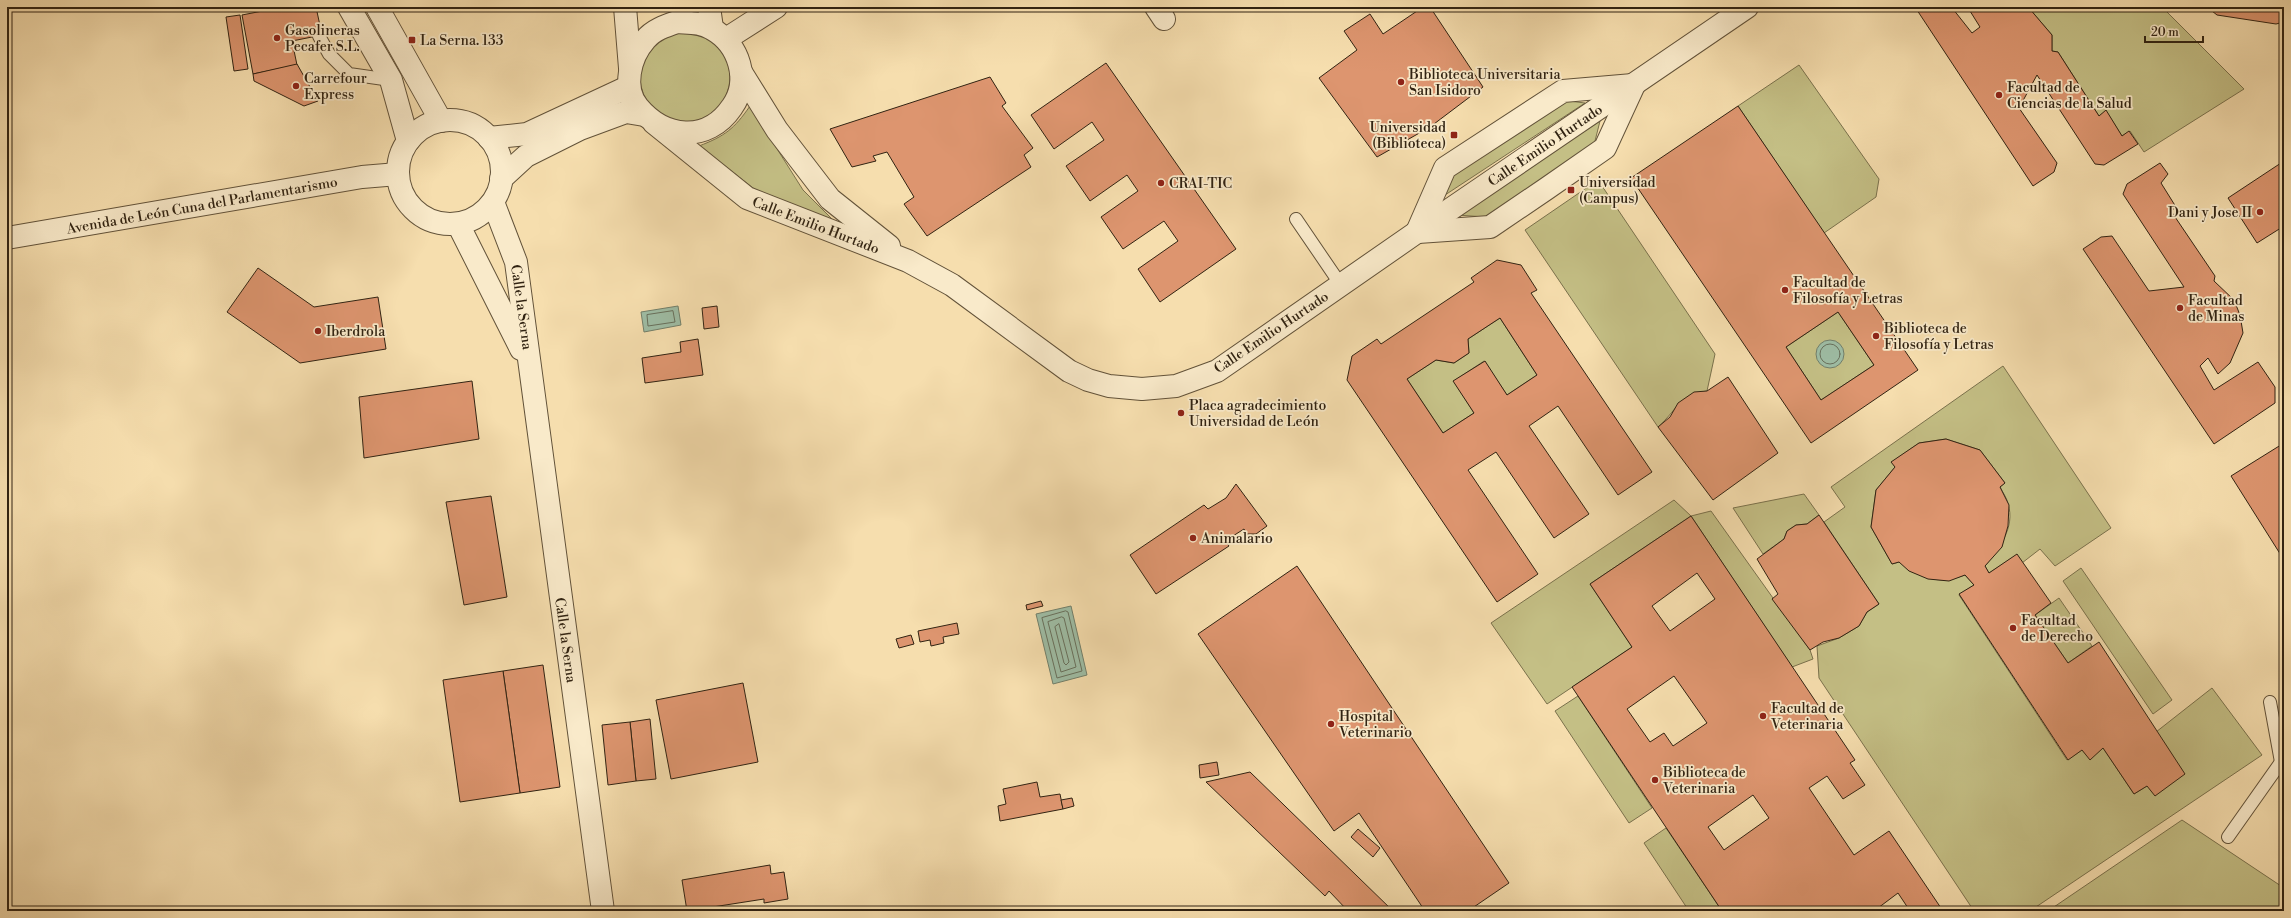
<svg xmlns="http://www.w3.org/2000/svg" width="2291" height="918" viewBox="0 0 2291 918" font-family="'Libre Bodoni',serif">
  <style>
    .green { fill: #c4bf85; stroke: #7a714c }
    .water { fill: #9ebda5; stroke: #727f6a }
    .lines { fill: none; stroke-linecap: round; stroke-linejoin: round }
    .shore { stroke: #68705c; stroke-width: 1 }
    .building { fill: #dd956f; stroke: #312312; fill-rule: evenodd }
    .service-casing { stroke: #625239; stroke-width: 14 }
    .minor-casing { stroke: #625239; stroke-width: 24 }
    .tertiary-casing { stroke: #625239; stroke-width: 24 }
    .service { stroke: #f9eaca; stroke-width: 12 }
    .minor { stroke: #f9eaca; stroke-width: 22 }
    .tertiary { stroke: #f9eaca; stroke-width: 22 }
    .poi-dot { fill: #8f2418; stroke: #f9eaca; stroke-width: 1.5 }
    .labels { text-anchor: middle; stroke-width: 3.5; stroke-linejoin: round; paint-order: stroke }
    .poi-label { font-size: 14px; fill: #312312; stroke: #f9eaca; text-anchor: start }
    .street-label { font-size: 14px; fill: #312312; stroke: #f9eaca }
  </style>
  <rect width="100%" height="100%" fill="#f6deae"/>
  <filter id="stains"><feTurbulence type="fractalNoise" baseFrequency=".005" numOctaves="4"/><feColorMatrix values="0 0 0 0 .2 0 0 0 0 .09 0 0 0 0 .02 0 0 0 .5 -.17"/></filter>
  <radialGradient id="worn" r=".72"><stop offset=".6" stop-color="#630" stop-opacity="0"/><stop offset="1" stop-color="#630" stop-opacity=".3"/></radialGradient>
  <g class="green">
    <path d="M2028,7H2162L2244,89L2144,152L2130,131L2122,136L2106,111L2099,116L2058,52L2052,51V35Z"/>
    <circle cx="685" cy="77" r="45"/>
    <path d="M1799,65L1879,179L1876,197L1824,233L1738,106Z"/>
    <path d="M1561,100L1585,103L1442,197L1451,171Z"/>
    <path d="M750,106L803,190L837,224L766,198L699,146C725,136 734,129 750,106Z"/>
    <path d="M1600,121L1594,145L1485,217L1457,215Z"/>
    <path d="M1598,180L1715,354L1707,391C1680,394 1676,411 1658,427L1525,230Z"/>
    <path d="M1838,312L1874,365L1821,400L1786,347Z"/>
    <path d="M1500,318L1537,375L1507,395L1484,361L1454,381L1474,413L1443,433L1407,379L1436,360L1454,363L1469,353L1468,339Z"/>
    <path d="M2003,366L2111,528L2055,566L2040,549L2022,563L2017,555L1989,573L1985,566C1998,550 2016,527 2008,504C2007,498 2003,493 2000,487L2005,483L1980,450L1946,439L1919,443L1892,462L1895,467L1876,490L1871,527L1892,564L1899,562C1925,577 1934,586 1965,575L1974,585L1959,595L2067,760L2082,750L2090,759L2103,748L2134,794L2147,786L2156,732L2212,688L2262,755L2030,911H1974L1819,678L1817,646L1839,638L1859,626L1867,612L1879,604L1824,522L1845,507L1831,487Z"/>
    <path d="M1804,494L1819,515L1807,524L1796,525L1787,531L1784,539L1763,554L1733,508Z"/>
    <path d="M1674,500L1691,516L1711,511L1810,650L1813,659L1792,667L1691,516L1590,584L1632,647L1547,704L1491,623Z"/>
    <path d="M2081,568L2172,700L2153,714L2063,581Z"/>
    <path d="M2059,598L2092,646L2068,663L2035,615Z"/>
    <path d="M1578,696L1652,808L1629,823L1555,711Z"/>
    <path d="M2182,820L2284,888V911H2048Z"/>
    <path d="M1666,828L1722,911H1689L1644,843Z"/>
  </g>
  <g class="water">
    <path d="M678,306L681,325L644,332L641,312Z"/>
    <circle cx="1830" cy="354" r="14"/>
    <path d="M1071,606L1087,675L1053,684L1036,614Z"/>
  </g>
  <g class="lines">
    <g class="shore">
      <path d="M673,311L675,322L648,326L647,315Z"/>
      <circle cx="1830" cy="354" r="10"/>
      <path d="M1066,611L1068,612L1082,671L1057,678L1042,618Z"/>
      <path d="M1062,617L1064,618L1076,667L1061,672L1048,622Z"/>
      <path d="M1059,624L1069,662L1066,665L1064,663L1055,627Z"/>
    </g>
  </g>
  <g class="building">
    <path d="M283,7H316L322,35L292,41L297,65L253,74L242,15Z"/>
    <path d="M1423,7H1430L1483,87L1430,127L1377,157L1319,78L1357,50L1344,31L1370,14L1383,34Z"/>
    <path d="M1915,7H1956L1953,9L1972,33L1980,27L1970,11L1984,7L2029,8L2052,35V51L2058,52L2099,116L2106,110L2122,136L2129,131L2138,144L2104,165L2095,164L2037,75L2019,108L2057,163L2054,172L2033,186Z"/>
    <path d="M2207,7H2284V22L2276,24L2217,15Z"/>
    <path d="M240,15L248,69L234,71L226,17Z"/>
    <path d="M1106,63L1236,249L1160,302L1138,269L1178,241L1164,221L1123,249L1101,217L1138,191L1127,175L1090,201L1066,166L1104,140L1092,122L1054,149L1031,115Z"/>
    <path d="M297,64L318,101L304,106L254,81L253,74Z"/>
    <path d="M990,77L1006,103L1002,106L1033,148L1024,155L1031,167L927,236L904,204L914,197L887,152L873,156L876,161L852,167L830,129Z"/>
    <path d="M1738,106L1918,370L1811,443L1631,178ZM1838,312L1874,365L1821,400L1786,347Z"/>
    <path d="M2284,161V226L2257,243L2228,198Z"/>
    <path d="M2160,163L2168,174L2161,183L2176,207L2171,211L2215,276L2214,281L2234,300L2240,315L2243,333L2230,363L2218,374L2208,358L2200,366L2214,390L2258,362L2275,387V403L2214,444L2083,249L2101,237L2112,236L2149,291L2184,287L2123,194L2127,184Z"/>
    <path d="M1497,260L1521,265L1537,290L1531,293L1652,472L1618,495L1558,406L1529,426L1589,514L1554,538L1496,452L1468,470L1538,574L1497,602L1347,380L1352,356L1377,339L1381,344L1474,282L1471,278ZM1500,318L1537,375L1507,395L1485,361L1453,381L1474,413L1443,433L1407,379L1436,360L1454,363L1469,353L1468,339Z"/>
    <path d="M258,268L314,307L378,297L386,349L300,363L227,312Z"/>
    <path d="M717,306L719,327L704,329L702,308Z"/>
    <path d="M698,339L703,375L645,383L642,358L681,352L680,342Z"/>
    <path d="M1728,377L1778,453L1713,500L1658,427L1670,417L1678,403L1694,392L1707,391Z"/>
    <path d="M472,381L479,439L364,458L359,397Z"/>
    <path d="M1946,439L1980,450L2005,483L2000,487L2009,505L2008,526L2002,547L1985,566L1989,573L2017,554L2051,603L2035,615L2068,663L2099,642L2185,774L2155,796L2147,786L2134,794L2103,748L2090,760L2082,750L2068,760L1959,594L1974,585L1965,575L1949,581L1928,579L1909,571L1899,562L1892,564L1871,527L1876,490L1895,467L1891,462L1919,443Z"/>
    <path d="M2284,443V560L2231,476Z"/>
    <path d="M1236,484L1267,526L1256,534H1247L1244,529L1225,541L1229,546L1156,594L1130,555L1204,505L1208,509L1226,498Z"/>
    <path d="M491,496L507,597L464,605L446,502Z"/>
    <path d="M1819,515L1879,604L1867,612L1859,626L1839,638L1823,642L1810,650L1772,599L1778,594L1757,559L1784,539L1787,531L1796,525L1807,524Z"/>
    <path d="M1691,516L1855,760L1850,763L1865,785L1843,799L1827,776L1809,788L1854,855L1889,831L1943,911H1910L1898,893L1874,911H1722L1572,687L1632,647L1590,584ZM1697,573L1715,599L1670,631L1652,606ZM1674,676L1707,723L1673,746L1664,733L1650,742L1627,709ZM1753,795L1769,818L1724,850L1708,827Z"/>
    <path d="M1297,566L1509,883L1468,911H1425L1359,813L1334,831L1198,634Z"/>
    <path d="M1041,601L1043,606L1027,610L1026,605Z"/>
    <path d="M957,623L959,634L943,637L944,643L931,646L930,640L920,642L918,631Z"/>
    <path d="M911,635L914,644L899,648L896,639Z"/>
    <path d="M543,665L560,787L520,793L503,671Z"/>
    <path d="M503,671L520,793L460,802L443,680Z"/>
    <path d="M743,683L758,762L671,779L656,700Z"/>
    <path d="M650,719L656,779L636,781L630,722Z"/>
    <path d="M630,722L636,781L608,785L602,725Z"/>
    <path d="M1217,762L1219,775L1200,778L1199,765Z"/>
    <path d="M1250,772L1393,911H1348L1329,891L1325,896L1206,782Z"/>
    <path d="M1037,782L1040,797L1060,794L1063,809L1000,821L998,806L1006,804L1003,789Z"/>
    <path d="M1072,798L1074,806L1063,809L1061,800Z"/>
    <path d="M1358,829L1380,848L1373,857L1351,837Z"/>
    <path d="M770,865L771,874L784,872L788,899L764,903V899L687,911L682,880Z"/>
  </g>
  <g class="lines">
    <defs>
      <g id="service">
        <path d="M319,36L329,54L349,74L391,80"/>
        <path d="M1296,219L1341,285"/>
        <path d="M2270,702L2281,762L2284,767"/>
        <path d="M2228,837L2281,762"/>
      </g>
      <g id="minor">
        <path d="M625,7L630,68"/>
        <path d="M709,7L712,28"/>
        <path d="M1156,7L1164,19"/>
        <path d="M677,22C689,23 701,22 712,29C739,44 751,81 732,107C707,144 664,138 638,107C622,88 630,57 645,40C653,30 665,26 677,22Z"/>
        <path d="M726,39L776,7"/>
        <path d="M741,72L777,130L830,199L889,246"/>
        <path d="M654,123L747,198L908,261L952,285L1069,371L1088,380L1109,386L1142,389L1176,386L1217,371L1417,232L1747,7"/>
        <path d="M489,138L527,134L628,87"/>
        <path d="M501,179L526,156L580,129L626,112L644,115"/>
        <path d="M1417,232L1445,168L1563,91L1633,85"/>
        <path d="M1418,232L1490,227L1546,189L1605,148L1634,85"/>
        <path d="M7,238L362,177L398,174"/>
      </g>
      <g id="tertiary">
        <path d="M349,7L391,80L408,141"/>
        <path d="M377,7L441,121"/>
        <circle cx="450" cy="172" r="52"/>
        <path d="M493,202L516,262L603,911"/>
        <path d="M458,224L521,349"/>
      </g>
    </defs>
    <use href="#service" class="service-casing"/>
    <use href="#minor" class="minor-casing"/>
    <use href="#tertiary" class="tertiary-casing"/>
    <use href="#service" class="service"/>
    <use href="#minor" class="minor"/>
    <use href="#tertiary" class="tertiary"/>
  </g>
  <g class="poi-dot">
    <circle cx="277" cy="38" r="4"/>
    <rect x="408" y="36" width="8" height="8" rx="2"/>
    <circle cx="1401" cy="82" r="4"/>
    <circle cx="296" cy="86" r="4"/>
    <circle cx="1999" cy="95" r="4"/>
    <rect x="1450" y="131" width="8" height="8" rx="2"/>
    <circle cx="1161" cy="183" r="4"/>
    <rect x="1567" y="186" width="8" height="8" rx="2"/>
    <circle cx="2260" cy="212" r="4"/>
    <circle cx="1785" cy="290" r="4"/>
    <circle cx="2180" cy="308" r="4"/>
    <circle cx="318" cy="331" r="4"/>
    <circle cx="1876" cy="336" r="4"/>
    <circle cx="1181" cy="413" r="4"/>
    <circle cx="1193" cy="538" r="4"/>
    <circle cx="2013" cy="628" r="4"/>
    <circle cx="1763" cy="716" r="4"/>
    <circle cx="1331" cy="724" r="4"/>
    <circle cx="1655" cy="780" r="4"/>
  </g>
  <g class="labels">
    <g class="poi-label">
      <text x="285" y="35">Gasolineras<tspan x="285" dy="16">Pecafer S.L.</tspan></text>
      <text x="420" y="45">La Serna. 133</text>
      <text x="1409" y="79">Biblioteca Universitaria<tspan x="1409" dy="16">San Isidoro</tspan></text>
      <text x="304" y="83">Carrefour<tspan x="304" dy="16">Express</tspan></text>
      <text x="2007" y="92">Facultad de<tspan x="2007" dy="16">Ciencias de la Salud</tspan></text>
      <text x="1446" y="132" text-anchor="end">Universidad<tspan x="1446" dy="16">(Biblioteca)</tspan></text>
      <text x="1579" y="187">Universidad<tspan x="1579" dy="16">(Campus)</tspan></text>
      <text x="1169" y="188">CRAI-TIC</text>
      <text x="2252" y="217" text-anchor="end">Dani y Jose II</text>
      <text x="1793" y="287">Facultad de<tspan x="1793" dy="16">Filosofía y Letras</tspan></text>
      <text x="2188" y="305">Facultad<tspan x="2188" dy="16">de Minas</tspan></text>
      <text x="1884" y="333">Biblioteca de<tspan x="1884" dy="16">Filosofía y Letras</tspan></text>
      <text x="326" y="336">Iberdrola</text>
      <text x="1189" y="410">Placa agradecimiento<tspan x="1189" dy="16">Universidad de León</tspan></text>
      <text x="1201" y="543">Animalario</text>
      <text x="2021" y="625">Facultad<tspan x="2021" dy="16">de Derecho</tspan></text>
      <text x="1771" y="713">Facultad de<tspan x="1771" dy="16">Veterinaria</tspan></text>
      <text x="1339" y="721">Hospital<tspan x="1339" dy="16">Veterinario</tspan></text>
      <text x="1663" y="777">Biblioteca de<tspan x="1663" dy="16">Veterinaria</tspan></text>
    </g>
    <g class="street-label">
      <text transform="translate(1545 145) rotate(-34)" y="5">Calle Emilio Hurtado</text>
      <text transform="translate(202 205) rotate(-10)" y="5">Avenida de León Cuna del Parlamentarismo</text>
      <text transform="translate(816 225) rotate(21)" y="5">Calle Emilio Hurtado</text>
      <text transform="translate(522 307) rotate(82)" y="5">Calle la Serna</text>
      <text transform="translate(1271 332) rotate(-34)" y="5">Calle Emilio Hurtado</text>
      <text transform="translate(566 640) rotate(82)" y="5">Calle la Serna</text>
    </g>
  </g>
  <rect width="2291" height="918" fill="none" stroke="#f6deae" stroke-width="24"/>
  <rect x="8" y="8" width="2275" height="902" fill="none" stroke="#312312" stroke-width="2"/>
  <rect x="12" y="12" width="2267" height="894" fill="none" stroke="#312312"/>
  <path d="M2145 36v6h58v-6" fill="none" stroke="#312312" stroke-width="2"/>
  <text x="2151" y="36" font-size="12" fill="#312312" stroke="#f9eaca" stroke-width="3" paint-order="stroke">20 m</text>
  <rect width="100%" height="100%" filter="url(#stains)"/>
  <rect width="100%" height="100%" fill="url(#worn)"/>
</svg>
